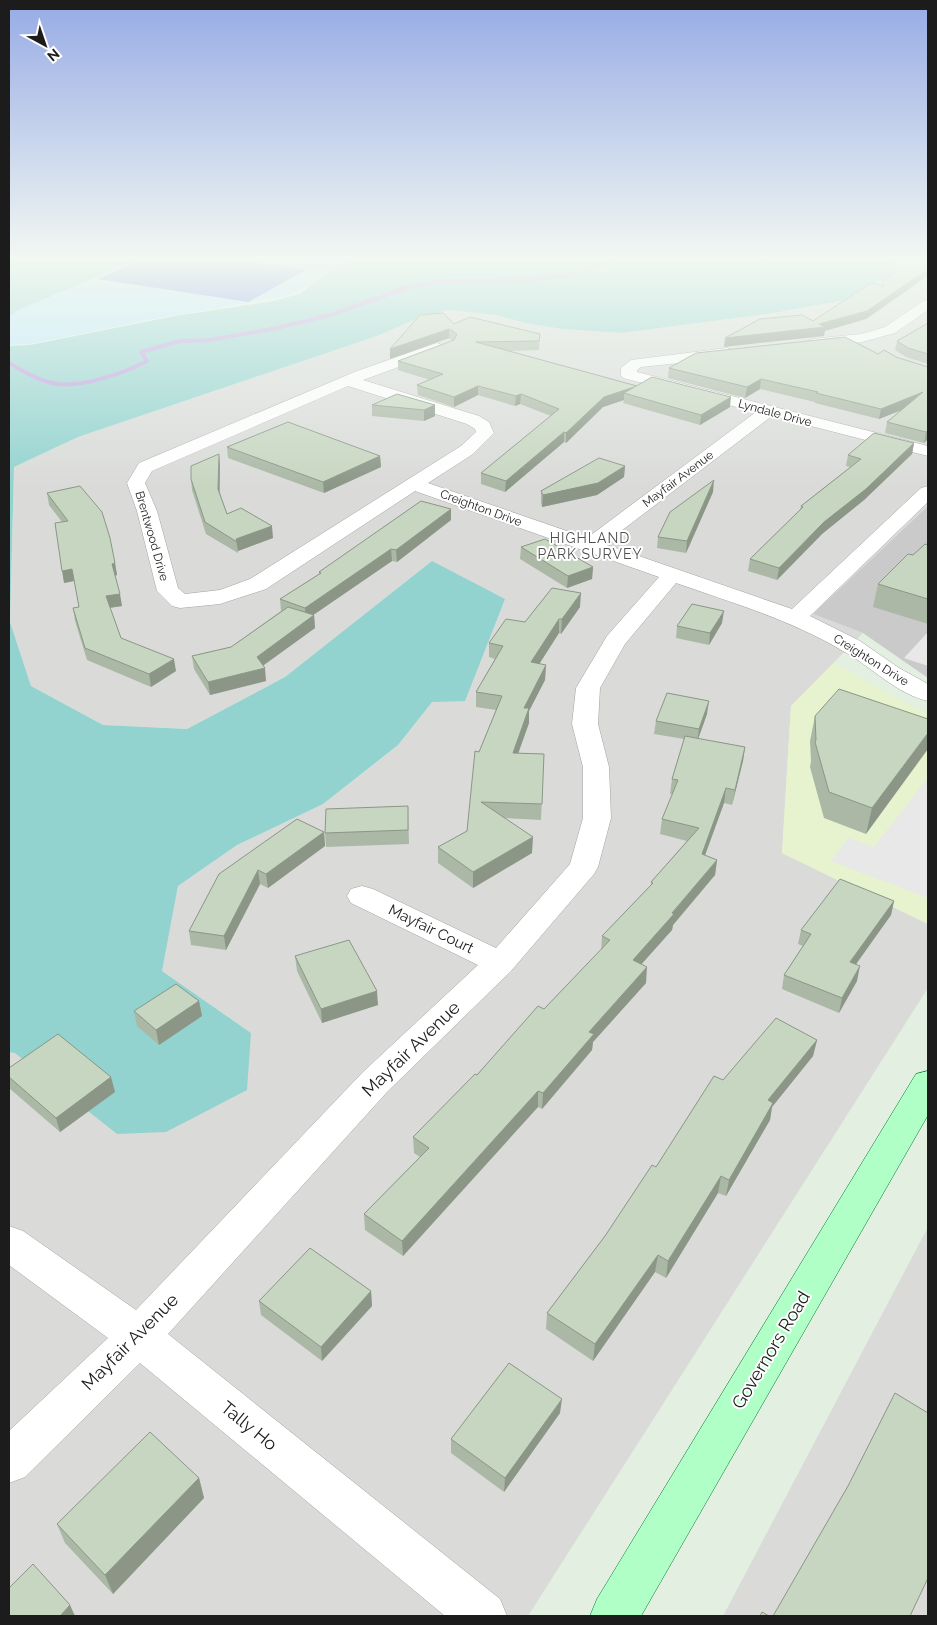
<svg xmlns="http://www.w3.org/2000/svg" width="937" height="1625" viewBox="0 0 937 1625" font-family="Raleway,sans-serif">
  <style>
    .residential { fill: #dadbd9 }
    .commercial { fill: #e7f2ce }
    .religious { fill: #cacaca }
    .forest { fill: #92d2cf }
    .park { fill: #b9e7fe }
    .pitch { fill: #7787e5 }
    .parking { fill: #e8e8e8 }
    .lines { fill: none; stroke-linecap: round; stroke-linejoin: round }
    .stream { stroke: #bd9de1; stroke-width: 4 }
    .street-casing { stroke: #a3a3a3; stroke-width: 1 }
    .secondary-casing { stroke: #00772a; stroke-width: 1 }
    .street { fill: #fff; fill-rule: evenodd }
    .secondary { fill: #afffc7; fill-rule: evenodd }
    .wall { fill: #abb8a6 }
    .shaded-wall { fill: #8b9687 }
    .building { fill: #c7d6c1; stroke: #8b9687 }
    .labels { text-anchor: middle; stroke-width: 4; stroke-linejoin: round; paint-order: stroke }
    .far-street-label { font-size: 12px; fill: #1c1c1c; stroke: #fff }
    .far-neighbourhood-label { font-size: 14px; letter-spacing: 1px; fill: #4f4f4f; stroke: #fff }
    .street-label { font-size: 15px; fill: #1c1c1c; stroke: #fff }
    .near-street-label { font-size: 18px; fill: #1c1c1c; stroke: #fff }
  </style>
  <rect width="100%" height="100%" fill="#e2efe1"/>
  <g class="residential">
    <path d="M896,260H928V506L813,614L863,633L791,706L782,853L928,924V988L528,1616H9V1052L251,1033L162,971L178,886L237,845L323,804L398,745L432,701V561L285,677L187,729L103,725L31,686L10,622L14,467L78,437L377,336L419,318L449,310L496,315L530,324L563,329L621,333L773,313L852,299L894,272Z"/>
    <path d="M928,1227V1616H723Z"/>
  </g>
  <path class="commercial" d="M834,663L928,715V924L782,853L791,706Z"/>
  <path class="religious" d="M928,506V678L863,633L813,614Z"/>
  <g class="forest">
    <path d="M9,260H136L80,285L18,310L9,317Z"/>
    <path d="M343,260H896L894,272L852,299L773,313L621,333L563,329L530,324L496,315L449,310L419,318L377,336L78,437L14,467L10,622L31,686L103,725L187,729L285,677L432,561L505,599L465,701L432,702L398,745L323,804L237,845L178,886L162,971L251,1033L247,1090L166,1132L117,1134L15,1053L9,1052V346L30,345L175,316L274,301L300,294Z"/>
  </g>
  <path class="park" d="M138,260H354L286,296L148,320L29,344L9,345V317L18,310Z"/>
  <path class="pitch" d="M139,260H235L306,270L248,302L98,279Z"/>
  <g class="parking">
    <path d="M928,632V666L904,658Z"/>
    <path d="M928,778V898L831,861L848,838L874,847Z"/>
  </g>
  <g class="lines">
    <path class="stream" d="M9,363C24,372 41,382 58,384C83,387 125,373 147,361L141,352L180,341L209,340L277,328L330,315L409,287L445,281L533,280L566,275L607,264L613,260"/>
    <defs>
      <g id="street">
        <path d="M928,300V310L895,333L862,342L812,349L807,347L804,344L807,341L812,339L861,334L885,327L923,301Z"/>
        <path d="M437,343L442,345L445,348L442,351L363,380L479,416L489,422L494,433L473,454L428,483L587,538L756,412L623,378L621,375V368L631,360L727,348L732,350L735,353L732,356L727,358L641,367L637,370V372L928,446V456L772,416L604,544L792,609L921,488L928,486V502L810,616L860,641L899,668L928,684V701C896,694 871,666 843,651C791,620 733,603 676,583L625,644L600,688L598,724L609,767L611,818L598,867L594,874L511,971L387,1092L168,1334L500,1599L507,1616H445L140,1363L25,1477L9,1483V1431L108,1338L9,1265V1226L23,1231L136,1310L363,1072L478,965L351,903L347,896L351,889L362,886L373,889L496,948L570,864L583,818V767L572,724L576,688L607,636L659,577L415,491L266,589L220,604L180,608L172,606L157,591L137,511L127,483L139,463L357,371ZM348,386L467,424L475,429L476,432L461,446L250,579L220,590L185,594L178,588L157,511L145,483L152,471Z"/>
      </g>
      <path id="secondary" d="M928,1071V1115L641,1616H590L597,1599L916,1074Z"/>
    </defs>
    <use href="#street" class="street-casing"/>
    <use href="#secondary" class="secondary-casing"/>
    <use href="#street" class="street"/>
    <use href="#secondary" class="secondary"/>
  </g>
  <g class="wall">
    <path d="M928,323V364L906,357L895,350L897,341Z"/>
    <path d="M454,324L540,334L539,350L508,351L637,386L730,407L700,425L623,403L624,400L603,407L566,443L564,442L505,492L481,484V473L551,416L520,404L515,406L478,395L454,407L418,395L417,385L430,380L398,370V361L453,341L449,338L390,359Z"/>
    <path d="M878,354L896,357L928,367V439L924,443L885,433L887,422L902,410L879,419L815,403V402L760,389L745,398L668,378L669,368Z"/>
    <path d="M372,405H435V416L424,421L372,416Z"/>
    <path d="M914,443L912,454L864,500L822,534L777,580L748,571L750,559L800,510L801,506L850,467L846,466L848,455Z"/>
    <path d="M227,447L380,456L381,467L324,493L228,458Z"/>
    <path d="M219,454L220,465V493L227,514L273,538L238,551V553L206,534L192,490L191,479Z"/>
    <path d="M625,466L624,477L597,495L542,507L541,502V491Z"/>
    <path d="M713,492L686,553L657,548L658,537Z"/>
    <path d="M47,493L115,563L117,575L115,576L122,606L110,608L121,638L176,671L151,687L87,660L75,621L73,608L79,607L74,581L64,583L62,522L49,505Z"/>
    <path d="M451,520L397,562L392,561L313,615H314L315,628L263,666L266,681L210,695L194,669L192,656L231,647L281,611L280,599L319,574V572Z"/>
    <path d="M928,545V624L873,607L878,584L913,555Z"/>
    <path d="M521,547L593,567L592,579L567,588L520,559Z"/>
    <path d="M580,607L561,634L559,633L539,664L546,665L545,680L529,711V723L518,753L544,754L541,820L505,818L532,853L473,888L438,863V847L467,831L479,752L496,710L476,707V692L495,659L489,657V643L525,622Z"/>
    <path d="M722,623L709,645L676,638L677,626Z"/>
    <path d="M707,714L698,739L745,747L743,761L732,805L724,803L705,855L717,860L715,875L673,925L672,930L641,964L646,983L593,1042L592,1050L542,1109L538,1107L403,1256L365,1230L364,1214L420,1157L414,1153L413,1137L544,1009L601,951L602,936L651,885V882L687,841L660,834L662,819L673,794H670L672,779L684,739L654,734L656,721Z"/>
    <path d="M815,716L928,719L866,834L824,818L810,767L811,761L810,741Z"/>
    <path d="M408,806L409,844L326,847L325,833Z"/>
    <path d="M324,832L325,846L268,888L260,884L226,950L191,945L189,931L219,874Z"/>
    <path d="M894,901L891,915L855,964L857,981L839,1013L782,989L784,975L803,946L798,944L801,930Z"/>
    <path d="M295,956L378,1005L322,1023L297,971Z"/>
    <path d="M199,1001L202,1016L159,1045L137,1026L134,1011Z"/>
    <path d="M817,1040L813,1056L772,1107L770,1120L726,1196L718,1193L666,1278L655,1272L593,1361L546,1329L547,1313L723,1080Z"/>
    <path d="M9,1068L115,1092L60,1132L9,1088Z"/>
    <path d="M371,1291L372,1306L322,1361L261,1315L259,1301Z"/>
    <path d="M560,1413L504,1492L451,1453V1439Z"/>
    <path d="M199,1478L204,1498L113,1594L65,1543L57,1524Z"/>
  </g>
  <g class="shaded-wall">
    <path d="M928,269V276L866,319L825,331L824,336L724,347L725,338L819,324Z"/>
    <path d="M449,329V338L390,359V349Z"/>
    <path d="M761,379L760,389L745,398L747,387Z"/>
    <path d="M478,386V395L454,407V397Z"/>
    <path d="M637,386L624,393V400L603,407L566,443V433L604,397Z"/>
    <path d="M923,392L921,402L879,419L881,409Z"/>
    <path d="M521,394L520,404L515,406L516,396Z"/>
    <path d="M731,397L730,407L700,425L701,415Z"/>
    <path d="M435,405V416L424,421V410Z"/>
    <path d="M928,430V439L924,443L926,432Z"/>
    <path d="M564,432V442L505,492L506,481Z"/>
    <path d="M914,443L912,454L864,500L822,534L777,580L779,568L824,522Z"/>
    <path d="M219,454L220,465L219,500L218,489Z"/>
    <path d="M380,456L381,467L324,493L323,482Z"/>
    <path d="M625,466L624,477L597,495L542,507L543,495Z"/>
    <path d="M714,480L713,492L686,553L687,541Z"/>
    <path d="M451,509V520L397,562L396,550Z"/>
    <path d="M272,526L273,538L238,551L236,539Z"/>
    <path d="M391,549L392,561L306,620L305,608Z"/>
    <path d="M115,563L117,575L114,576L112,564Z"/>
    <path d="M593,567L592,579L567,588L568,576Z"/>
    <path d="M72,569L74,581L64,583L62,571Z"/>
    <path d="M581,593L580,607L561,634L562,619Z"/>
    <path d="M120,594L122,606L108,608L106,596Z"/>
    <path d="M724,611L722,623L709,645L710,633Z"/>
    <path d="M314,615L315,628L258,669L257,657Z"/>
    <path d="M559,619V633L531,677V662Z"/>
    <path d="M174,659L176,671L151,687L149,674Z"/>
    <path d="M546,665L545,680L529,711V723L513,768V753L524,708Z"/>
    <path d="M265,668L266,681L210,695L208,682Z"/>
    <path d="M709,701L707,714L697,742L699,729Z"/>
    <path d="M928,733V749L866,834L872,808Z"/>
    <path d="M745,747L743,761L732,805L735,790Z"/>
    <path d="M726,788L724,803L700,869L702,854Z"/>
    <path d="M324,832L325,846L268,888L266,874Z"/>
    <path d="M533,837L532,853L473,888V872Z"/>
    <path d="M717,860L715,875L673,925L672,930L631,976L633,960Z"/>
    <path d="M258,870L260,884L226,950L224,936Z"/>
    <path d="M894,901L891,915L847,977L850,962Z"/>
    <path d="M860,966L857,981L839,1013L842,998Z"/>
    <path d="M647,967L646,983L593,1042L592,1050L542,1109L543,1093L589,1032Z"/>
    <path d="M377,991L378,1005L322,1023L321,1009Z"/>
    <path d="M199,1001L202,1016L159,1045L156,1030Z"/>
    <path d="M817,1040L813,1056L772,1107L770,1120L726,1196L729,1180L768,1100Z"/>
    <path d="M111,1077L115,1092L60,1132L56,1118Z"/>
    <path d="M538,1091V1107L403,1256L402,1241Z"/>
    <path d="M721,1176L718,1193L666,1278L668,1261Z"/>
    <path d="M658,1255L655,1272L593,1361L595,1344Z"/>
    <path d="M371,1291L372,1306L322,1361L321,1347Z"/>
    <path d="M562,1399L560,1413L504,1492L505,1478Z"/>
    <path d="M199,1478L204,1498L113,1594L105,1575Z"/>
    <path d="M70,1605L75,1616H60Z"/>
  </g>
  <g class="building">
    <path d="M909,260H928V269L867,311L819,324L825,327L725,338L760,319L802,315L813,321L871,283L884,286L882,282Z"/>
    <path d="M443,313L454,324L470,317L540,334L539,341L476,342L637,386L604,397L566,433L564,432L506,481L481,473L559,409L521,394L516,396L478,386L454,397L417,385L443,374L398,361L454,340L457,334L449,329L390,349L420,315Z"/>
    <path d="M928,323V354L908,348L897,341Z"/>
    <path d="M845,337L878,354L884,350L896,357L928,367V430L926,432L887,422L923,392L881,409L816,393L818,392L761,379L747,387L669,368L696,353Z"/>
    <path d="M652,377L731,397L701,415L624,393Z"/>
    <path d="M397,394L435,405L424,410L372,405Z"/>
    <path d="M288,422L380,456L323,482L227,447Z"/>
    <path d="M874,433L914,443L866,489L824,522L779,568L750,559L803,507L801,506L861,459L848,455Z"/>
    <path d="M219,454L218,489L227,514L241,508L272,526L236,539L237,542L205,522L191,479V466Z"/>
    <path d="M599,458L625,466L598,483L543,495L541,491Z"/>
    <path d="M714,480L687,541L658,537L670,512Z"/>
    <path d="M80,486L102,512L110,538L115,563L112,564L120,594L106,596L121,638L174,659L149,674L85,648L73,608L79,607L72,569L62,571L55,523L68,521L47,493Z"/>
    <path d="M421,501L451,509L396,550L391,549L305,608L280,599L321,573L319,572Z"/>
    <path d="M545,539L593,567L568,576L521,547Z"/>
    <path d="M925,544L928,545V599L878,584L908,554L913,555Z"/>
    <path d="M552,588L581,593L562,619H559L531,662L546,665L524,708H529L513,753L544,754L542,804L481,802L533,837L473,872L438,847L467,831L475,751L479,752L502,696L476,692L503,646L489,643L506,619L525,622Z"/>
    <path d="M692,604L724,611L710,633L677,626Z"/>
    <path d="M288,607L314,615L257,657L265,668L208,682L192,656L231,647Z"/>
    <path d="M839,689L928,719V733L872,808L829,792L815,742L816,740L815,716Z"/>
    <path d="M667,693L709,701L699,729L656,721Z"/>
    <path d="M685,736L745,747L735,790L726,788L702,854L717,860L672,913L674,914L633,960L647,967L589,1032L594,1034L543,1093L538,1091L402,1241L364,1214L429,1148L413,1137L475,1074L477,1075L538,1006L544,1009L610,940L602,936L653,883L651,882L699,828L662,819L678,780L672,779Z"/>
    <path d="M408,806V830L325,833L326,809Z"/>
    <path d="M297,819L324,832L266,874L258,870L224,936L189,931L219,874Z"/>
    <path d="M840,879L894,901L850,962L860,966L842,998L784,975L811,934L801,930Z"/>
    <path d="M349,940L377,991L321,1009L295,956Z"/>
    <path d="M176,984L199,1001L156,1030L134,1011Z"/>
    <path d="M776,1018L817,1040L768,1100L773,1103L729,1180L721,1176L668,1261L658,1255L595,1344L547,1313L605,1236L652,1165L656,1167L714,1076L723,1080Z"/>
    <path d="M58,1034L111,1077L56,1118L9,1077V1068Z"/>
    <path d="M310,1248L371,1291L321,1347L259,1301Z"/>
    <path d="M509,1363L562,1399L505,1478L451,1439Z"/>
    <path d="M895,1393L928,1413V1578L910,1616H773L848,1486Z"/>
    <path d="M150,1432L199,1478L105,1575L57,1524Z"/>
    <path d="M33,1564L70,1605L60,1616H9V1588Z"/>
    <path d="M762,1612L769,1616H760Z"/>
  </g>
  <linearGradient id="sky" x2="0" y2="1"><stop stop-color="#97abe5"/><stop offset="0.53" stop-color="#f2f8f2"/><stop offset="1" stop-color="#f2f8f2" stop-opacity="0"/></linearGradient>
  <rect width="937" height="488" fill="url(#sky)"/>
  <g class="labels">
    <g class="far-street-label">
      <text transform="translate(775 413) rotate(15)" y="4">Lyndale Drive</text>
      <text transform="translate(678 479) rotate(-37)" y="4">Mayfair Avenue</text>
      <text transform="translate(481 508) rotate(20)" y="4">Creighton Drive</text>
      <text transform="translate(152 536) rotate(74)" y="4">Brentwood Drive</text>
      <text transform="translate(871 660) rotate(32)" y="4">Creighton Drive</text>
    </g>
    <g class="far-neighbourhood-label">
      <text x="590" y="543">HIGHLAND<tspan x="590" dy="16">PARK SURVEY</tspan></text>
    </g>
    <g class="street-label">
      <text transform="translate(431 929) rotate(26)" y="5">Mayfair Court</text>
    </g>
    <g class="near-street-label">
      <text transform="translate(411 1049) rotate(-44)" y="6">Mayfair Avenue</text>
      <text transform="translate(130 1342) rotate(-45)" y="6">Mayfair Avenue</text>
      <text transform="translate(771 1350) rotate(-59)" y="6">Governors Road</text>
      <text transform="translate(249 1426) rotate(39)" y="6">Tally Ho</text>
    </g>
  </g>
  <rect width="937" height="1625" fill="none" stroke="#1c1c1c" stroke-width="20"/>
  <g transform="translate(45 45) rotate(140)" stroke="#ffffff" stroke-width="4" paint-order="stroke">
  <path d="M0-4L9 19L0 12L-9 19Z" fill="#1c1c1c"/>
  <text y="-8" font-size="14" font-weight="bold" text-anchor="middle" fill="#1c1c1c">N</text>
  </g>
</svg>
